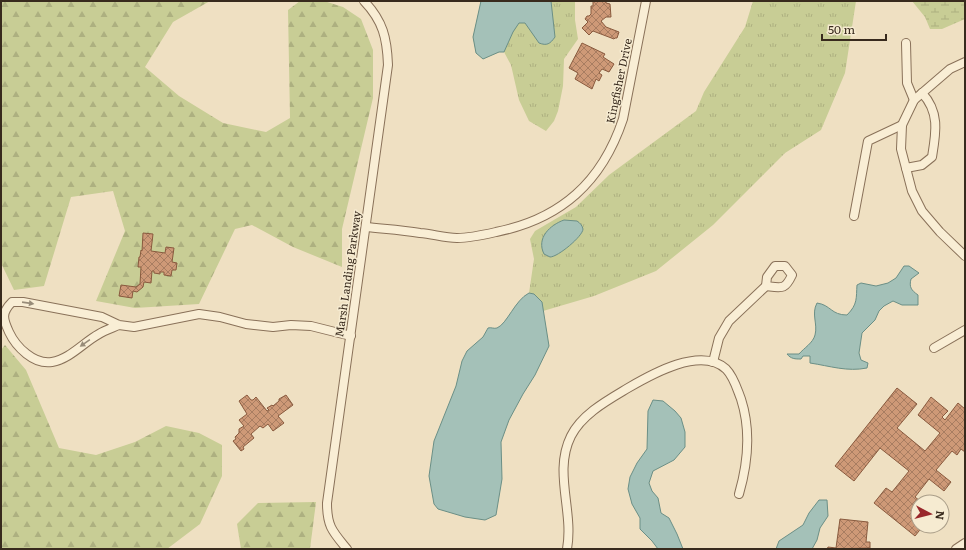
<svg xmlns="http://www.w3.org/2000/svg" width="966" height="550" viewBox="0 0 966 550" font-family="Literata,serif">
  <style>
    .grass { fill: url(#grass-tufts) }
    .forest { fill: url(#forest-firs) }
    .wetland { fill: url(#wetland-marsh) }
    .water { fill: #a4c1b8; stroke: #6b8f86 }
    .building { fill: url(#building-cross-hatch); stroke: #895a3e }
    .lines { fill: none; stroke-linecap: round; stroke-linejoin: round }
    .minor-casing { stroke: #897159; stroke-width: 10 }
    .minor { stroke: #f9eed5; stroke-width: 8 }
    .oneway { fill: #988c79 }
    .labels { text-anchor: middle; stroke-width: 3; stroke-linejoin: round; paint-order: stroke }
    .street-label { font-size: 11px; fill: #382a1d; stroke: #f6ebd1 }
  </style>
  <defs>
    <pattern id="grass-tufts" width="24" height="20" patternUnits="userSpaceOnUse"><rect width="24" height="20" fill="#c8cd95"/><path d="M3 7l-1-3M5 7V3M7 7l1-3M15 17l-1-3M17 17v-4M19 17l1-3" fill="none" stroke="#adb080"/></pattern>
    <pattern id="forest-firs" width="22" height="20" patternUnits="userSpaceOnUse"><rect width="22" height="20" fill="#c8cd95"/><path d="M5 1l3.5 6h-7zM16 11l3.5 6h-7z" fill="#adb080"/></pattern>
    <pattern id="wetland-marsh" width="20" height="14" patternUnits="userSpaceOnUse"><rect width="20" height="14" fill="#c8cd95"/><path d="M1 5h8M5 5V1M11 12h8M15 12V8" fill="none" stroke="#adb080"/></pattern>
    <pattern id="building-cross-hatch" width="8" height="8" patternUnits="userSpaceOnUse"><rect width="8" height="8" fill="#ce9977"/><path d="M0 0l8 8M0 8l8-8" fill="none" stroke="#a87d61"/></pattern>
  </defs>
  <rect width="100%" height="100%" fill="#efe0c2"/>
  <g class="grass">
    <path d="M481,1H575V20L578,39L564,59L563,86L558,111L554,121L546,131L529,121L519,100L511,65L504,52H499L483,59L476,53L473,37Z"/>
    <path d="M753,1H856L845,73L821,130L785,153L713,225L656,271L594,296L543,311L542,303L529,293L534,259L530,239L535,231L576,207L609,175L696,111L704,92L745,27Z"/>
  </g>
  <g class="forest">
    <path d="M1,1H210L173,22L145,67L179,96L223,123L266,132L290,118L288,10L300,1H324L343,7L361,19L373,50V98L342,229V267L293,247L252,225L235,229L199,304L135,308L96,301L125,231L113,191L71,197L44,286L14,290L1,263Z"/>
    <path d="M5,345L26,370L59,448L96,455L135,442L166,426L199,433L222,445V476L200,524L167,549H1V350Z"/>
    <path d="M316,502L310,549H241L237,524L258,503Z"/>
  </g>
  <path class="wetland" d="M912,1H965V19L942,29H930L925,17Z"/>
  <g class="water">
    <path d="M481,1H551L555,37C550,44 547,46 539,43L525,23H519L513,32L504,52H499L483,59L476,53L473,37Z"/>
    <path d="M564,220L577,221C580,223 582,225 583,229C583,236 558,257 550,257C548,256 546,255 544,254C536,238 550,225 564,220Z"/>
    <path d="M904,266H909L919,273L911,279C909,287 911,290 918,295V305H902L893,301L884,306L879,311L875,320L862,333L859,353L861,360L868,363L867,368C847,372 830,366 810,363V356H803L801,359C795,359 791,359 787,354H799C804,348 813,343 815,335C818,324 811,314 817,303C831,305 831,315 847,315C858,304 856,298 857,285L861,283L876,286L888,283L896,278Z"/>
    <path d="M529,293L534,294L542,302L549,346L535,375L523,394L509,420L501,442L502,479L496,515L485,520L465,517L438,509L434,504L429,476L434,441L456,386L462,361L467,351L483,337L488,328C491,327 494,329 497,328C507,324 515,300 529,293Z"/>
    <path d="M653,400L663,401L675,411L681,418L685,432V447L674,460L653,471L649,483L652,491L658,498L661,513L669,518L677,534L683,549H658L652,541L640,529V518L632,504L628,489L630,477L637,463L647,449L648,411Z"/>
    <path d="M819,500H827L828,516L820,528L817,540L812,549H776L779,541L803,525L809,513Z"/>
  </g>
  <g class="building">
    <path d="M593,1H606V3L610,4L611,17H606L601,21L606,27L619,32L617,38H615L614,39L593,31L589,35L582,28L588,22L585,19L587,16H589L591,14V6H593Z"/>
    <path d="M582,43L605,54L603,57L614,64L609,72L602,69L599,73L602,75L599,81L596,79L592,89L575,79L578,73L569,68Z"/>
    <path d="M143,233L153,234L151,251L165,253L166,247L174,248L172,262L177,263L176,270H172L171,276L164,275V272H160V274L154,273V271H152L151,283L144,282L143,287L137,292L133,291L132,298L119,296L121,285L136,287L140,284L141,267H138L139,257H140L141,250L142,251Z"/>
    <path d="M897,388L917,404L897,428L925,451L940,433L918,415L931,397L948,411L942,417L945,420L958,403L965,409V452L961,449L957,455L952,451L936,470L951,482L944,491L929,479L915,497L920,501L916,506L918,508V526H923L915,536L874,503L886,488L892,492L909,471L880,448L854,481L835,466Z"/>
    <path d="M247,395L251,400H253L256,397L267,411L269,410L267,408L272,405L273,406L279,401V399L286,395L293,405L278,416L284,423L273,431L268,424L263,428L260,426L251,434L254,438L243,447L244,449L241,451L233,441L236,439L235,437L239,433V429L244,426L239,420L247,414L239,401Z"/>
    <path d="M840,519L868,522L866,542H870V548L827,549L828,547L836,548Z"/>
  </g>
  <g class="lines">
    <defs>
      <g id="minor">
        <path d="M906,43L907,83L914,100"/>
        <path d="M965,62L950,69L914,100L902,125L901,149L912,191L922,211L940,232L965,256"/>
        <path d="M906,168L922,165L932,157C936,133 940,112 922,93"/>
        <path d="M854,216L868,141L902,125"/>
        <path d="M366,227C384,229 402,230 420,233C433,234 444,238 457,238C470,238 483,235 496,232C561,219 602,182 623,119L646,1"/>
        <path d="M775,266H785L792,275C785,290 782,288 766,286L767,277Z"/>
        <path d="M119,325C112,328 105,330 99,334C84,342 70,359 52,362C34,365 16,347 9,332C3,319 1,313 12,302H23L102,317L119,325L134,327L199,314L220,317L246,324L273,327L291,325L311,326L351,336"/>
        <path d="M934,348L965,330"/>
        <path d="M713,362L719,338L729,321L766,286"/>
        <path d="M347,549C333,532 327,527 327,503L388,65C387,38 383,21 364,1"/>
        <path d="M567,549C574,511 553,472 571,436C582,414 608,400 628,388C652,374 701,346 726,369C734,377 737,389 741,399C751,430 748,463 739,494"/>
        <path d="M956,549L965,543"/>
      </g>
    </defs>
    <use href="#minor" class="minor-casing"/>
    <use href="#minor" class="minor"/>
  </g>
  <defs><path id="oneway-solid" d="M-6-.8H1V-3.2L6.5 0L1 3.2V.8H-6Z"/></defs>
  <g class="oneway">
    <use href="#oneway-solid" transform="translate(28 303) rotate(8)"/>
    <use href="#oneway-solid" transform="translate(85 343) rotate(145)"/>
  </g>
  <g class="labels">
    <g class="street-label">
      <text transform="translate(619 81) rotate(-78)" y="4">Kingfisher Drive</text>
      <text transform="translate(348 274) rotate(-82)" y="4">Marsh Landing Parkway</text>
    </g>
  </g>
  <rect width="966" height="550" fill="none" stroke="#382a1d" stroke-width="4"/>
  <g transform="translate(930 514) rotate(97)"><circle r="19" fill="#f6ebd1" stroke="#aa9e89"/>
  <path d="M0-3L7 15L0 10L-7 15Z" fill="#99272a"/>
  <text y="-6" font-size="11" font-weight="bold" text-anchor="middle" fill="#382a1d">N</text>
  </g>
  <path d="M822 34v6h64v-6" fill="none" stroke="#382a1d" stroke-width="2"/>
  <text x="828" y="34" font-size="12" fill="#382a1d" stroke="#f6ebd1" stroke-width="3" paint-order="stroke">50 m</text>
</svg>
